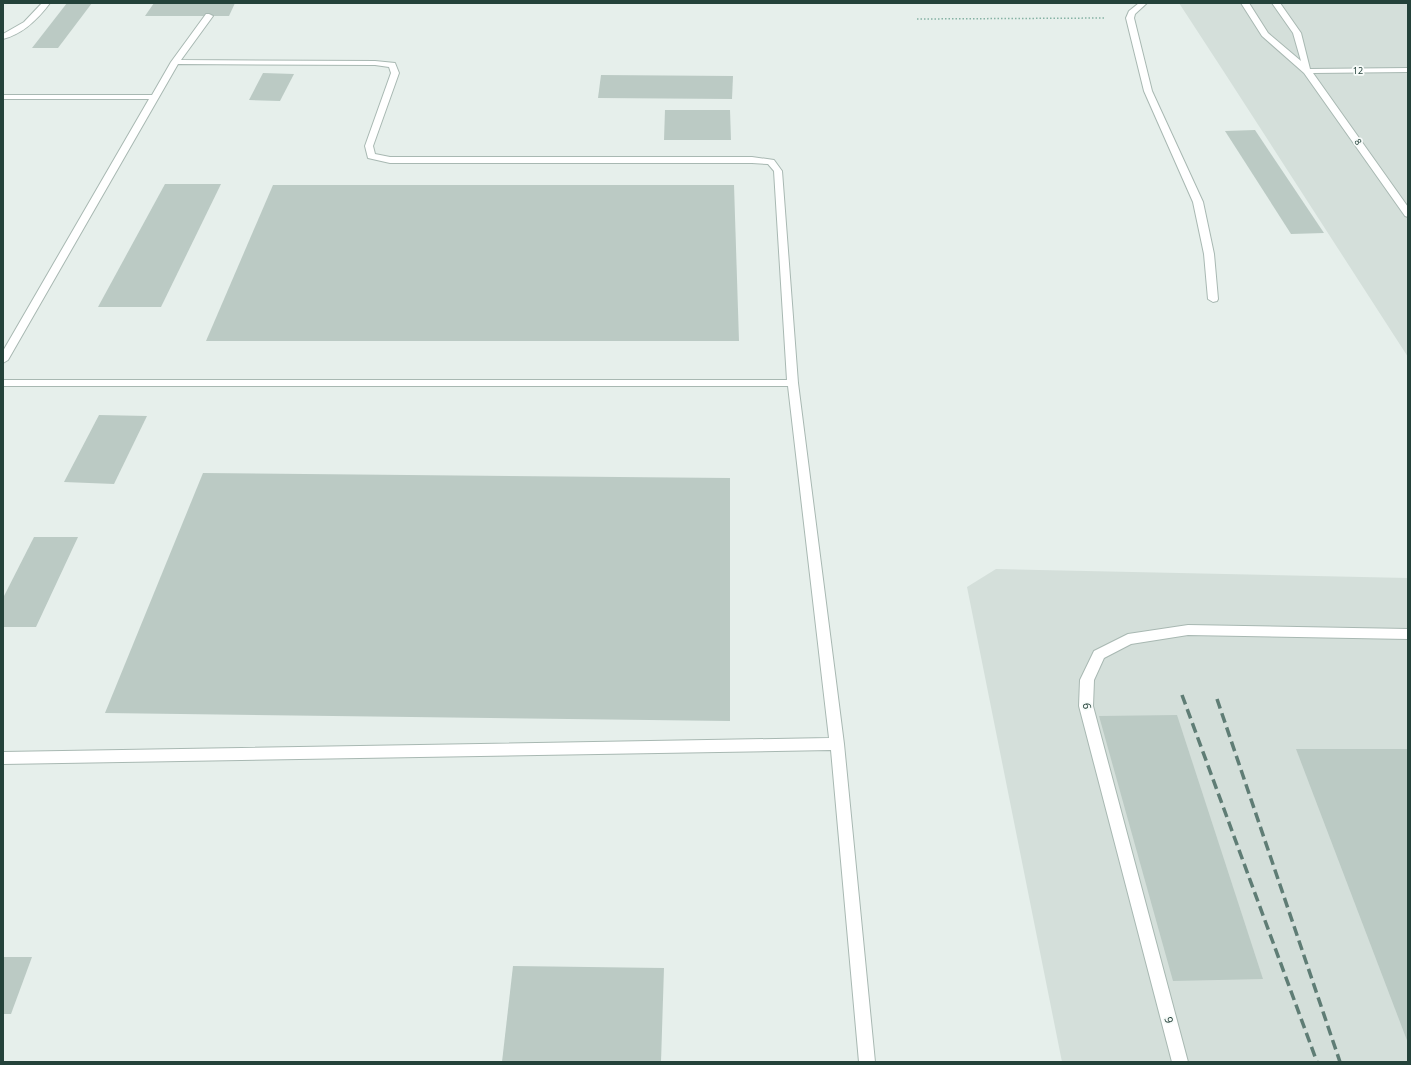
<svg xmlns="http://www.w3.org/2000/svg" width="1411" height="1065" viewBox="0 0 1411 1065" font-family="'Noto Sans',sans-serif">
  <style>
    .built { fill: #d4dfda }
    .building { fill: #bbcac4 }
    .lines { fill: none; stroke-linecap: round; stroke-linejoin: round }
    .service-casing { stroke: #a8b8b2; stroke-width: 2 }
    .minor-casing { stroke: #a8b8b2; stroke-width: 2 }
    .path { stroke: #86b3a5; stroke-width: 1.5; stroke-dasharray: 1.5 2; stroke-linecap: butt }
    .service { fill: #fff; fill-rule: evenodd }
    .minor { fill: #fff; fill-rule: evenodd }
    .rail { stroke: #5f7d75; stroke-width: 3.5; stroke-dasharray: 10 5; stroke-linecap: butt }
    .labels { text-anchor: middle; stroke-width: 3.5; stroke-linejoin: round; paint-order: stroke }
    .far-street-label { font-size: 9px; fill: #24423a; stroke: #f7fbf9 }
    .street-label { font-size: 11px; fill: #24423a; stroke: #f7fbf9 }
  </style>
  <rect width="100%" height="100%" fill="#e6efeb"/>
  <g class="built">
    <path d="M1179,3H1408V357L1224,72Z"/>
    <path d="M996,569L1408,578V1062H1062L967,587Z"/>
  </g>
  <g class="building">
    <path d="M67,3H92L58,48H32Z"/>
    <path d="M154,3H235L229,16H145Z"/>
    <path d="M263,73L294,74L280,101L249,100Z"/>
    <path d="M601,75L733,76L732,99L598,98Z"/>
    <path d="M665,110H730L731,140H664Z"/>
    <path d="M1255,130L1324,233L1291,234L1225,131Z"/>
    <path d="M165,184H221L161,307H98Z"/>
    <path d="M273,185H734L739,341H206Z"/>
    <path d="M99,415L147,416L114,484L64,482Z"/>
    <path d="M203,473L730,478V721L105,713Z"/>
    <path d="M34,537H78L36,627H3V598Z"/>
    <path d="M1177,715L1263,979L1173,981L1099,716Z"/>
    <path d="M1296,749H1408V1043Z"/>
    <path d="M3,957H32L11,1014H3Z"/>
    <path d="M513,966L664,968L661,1062H502Z"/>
  </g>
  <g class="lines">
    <defs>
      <g id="service">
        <path d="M42,3H50C38,19 23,34 3,39V34L24,22Z"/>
        <path d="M1139,3H1147L1135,14L1134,18L1152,91L1203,202L1214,254L1218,299L1217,301L1213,302L1208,299L1204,254L1193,202L1144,91L1126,18L1129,11Z"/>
        <path d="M206,14H209L213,16L181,60L375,61L395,63L399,73L373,146L375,154L390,157H752L774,160L782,171L798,383L844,744L875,1062H859L831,750L3,764V752L829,738L788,386H3V380H787L774,171L768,164L752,163H390L368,158L365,146L391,73L389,67L375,65L178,64L8,360L3,363V351L149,99H3V95H152L171,62Z"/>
        <path d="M1188,625L1408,629V639L1188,635L1131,644L1104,658L1094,680L1093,706L1188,1062H1172L1079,706L1080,680L1094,651L1128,634Z"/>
      </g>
      <path id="minor" d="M1241,3H1249L1268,33L1301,61L1293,33L1272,3H1280L1301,33L1310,69L1408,68V72L1313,73L1408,207V217L1405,216L1304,73L1262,36Z"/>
    </defs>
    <use href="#service" class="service-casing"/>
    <use href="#minor" class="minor-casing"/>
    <path class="path" d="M917,19L1106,18"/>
    <use href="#service" class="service"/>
    <use href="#minor" class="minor"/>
    <g class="rail">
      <path d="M1182,695L1317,1062"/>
      <path d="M1217,699L1340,1062"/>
    </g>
  </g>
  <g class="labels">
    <g class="far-street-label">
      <text x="1358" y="74">12</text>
      <text transform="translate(1358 142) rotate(55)" y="3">8</text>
    </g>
    <g class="street-label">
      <text transform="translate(1087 706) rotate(-96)" y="4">9</text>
      <text transform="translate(1169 1020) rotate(75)" y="4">9</text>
    </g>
  </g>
  <rect width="1411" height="1065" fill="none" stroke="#24423a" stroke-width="8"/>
</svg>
